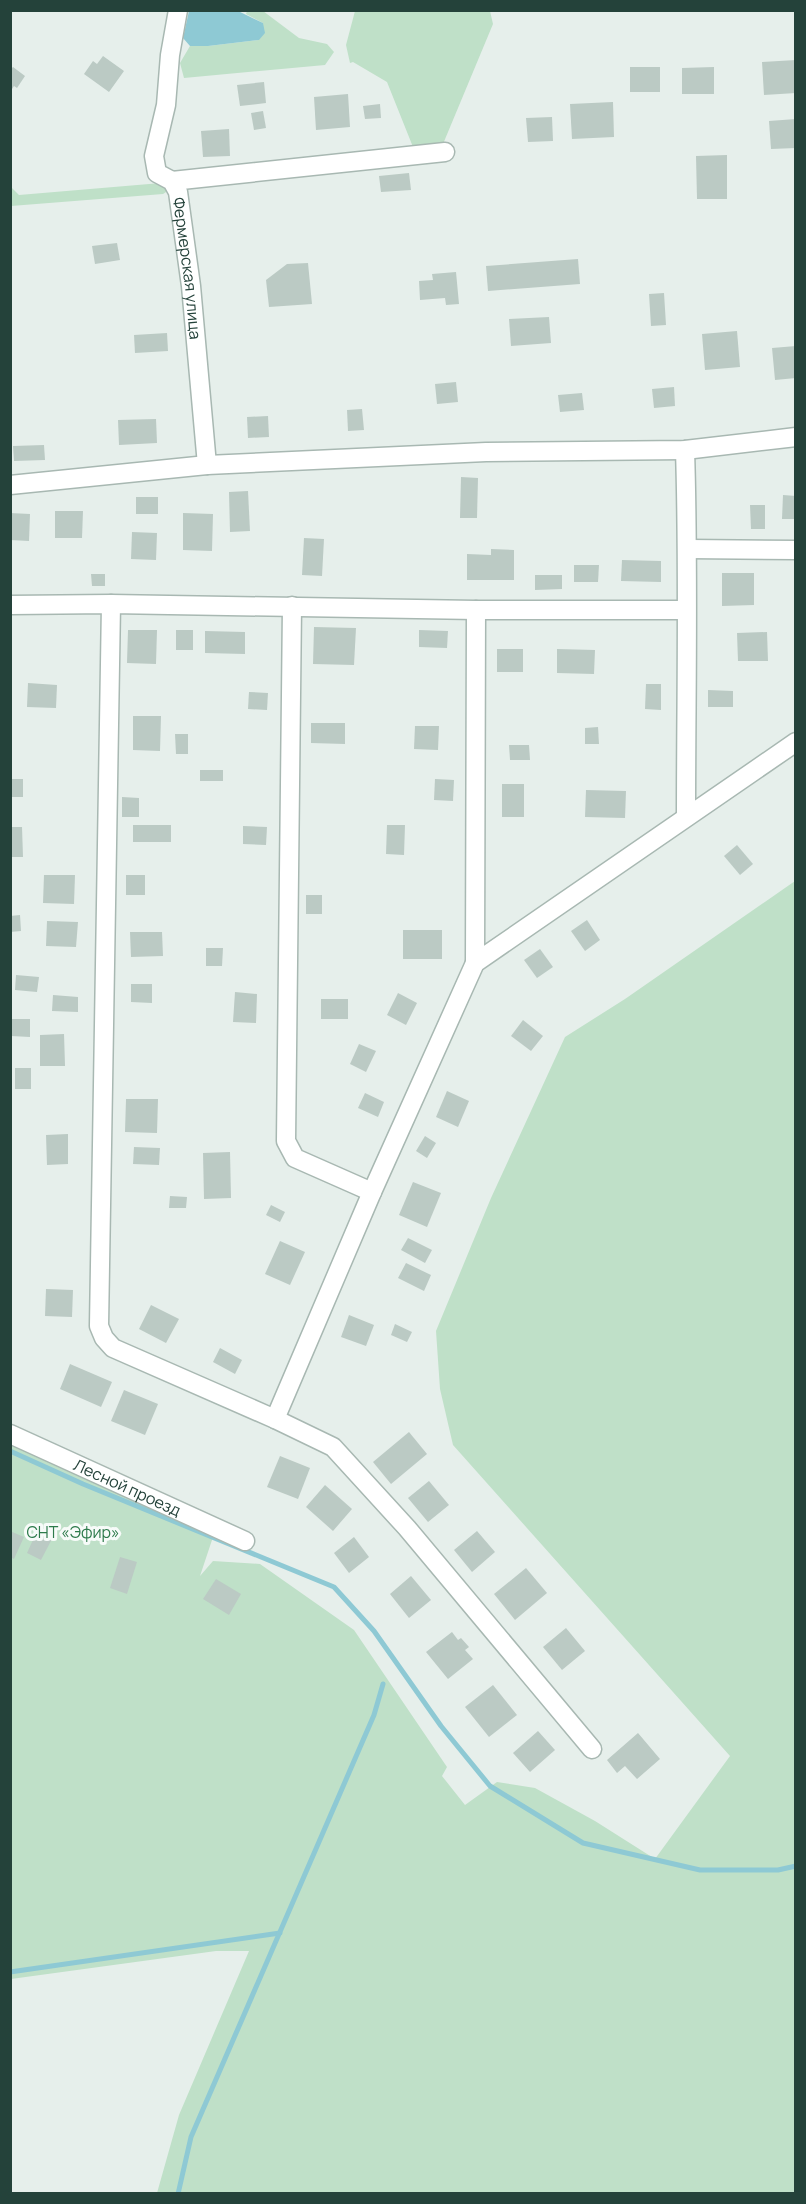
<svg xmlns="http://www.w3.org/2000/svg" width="806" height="2204" viewBox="0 0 806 2204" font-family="Manrope,sans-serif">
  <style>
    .green { fill: #bfe0c8 }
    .water { fill: #8ec9d4 }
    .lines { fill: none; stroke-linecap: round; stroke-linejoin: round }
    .stream { stroke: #8ec9d4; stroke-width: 5 }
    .building { fill: #bbcac4 }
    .minor-casing { stroke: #a8b8b2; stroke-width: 21 }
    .minor { stroke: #fff; stroke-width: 18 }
    .labels { text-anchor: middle; stroke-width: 6; stroke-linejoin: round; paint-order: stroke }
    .street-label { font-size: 16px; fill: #24423a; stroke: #f7fbf9 }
    .park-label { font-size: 16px; fill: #2d7a4b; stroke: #f7fbf9 }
  </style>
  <rect width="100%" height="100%" fill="#e6efeb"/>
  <g class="green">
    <path d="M374,10L490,11L493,24L443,144L413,147L387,82L353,62L350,63L346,45L355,11Z"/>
    <path d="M247,11H263L299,38L327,44L334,52L325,65L184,78L180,63L190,46H208L259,40L263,23L246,14Z"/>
    <path d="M161,183L168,187L166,192L163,194L11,206L10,186L19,195Z"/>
    <path d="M795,881V2193H157L179,2115L249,1951H216L11,1979L10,1436L216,1528L200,1576L213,1561L260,1564L354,1630L447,1767L442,1776L465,1805L497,1782L535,1788L595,1821L655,1859L730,1756L453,1445L440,1389L436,1331L491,1198L565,1037L625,999Z"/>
  </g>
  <path class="water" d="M189,11H238L263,23L265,33L259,40L208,46H190L183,38Z"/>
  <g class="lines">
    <g class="stream">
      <path d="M10,1451L83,1484L334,1587L374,1631L441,1726L490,1786L583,1843L700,1870H778L796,1866"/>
      <path d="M10,1972L280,1933"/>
      <path d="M178,2194L191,2137L374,1715L383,1684"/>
    </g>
  </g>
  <g class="building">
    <path d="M103,56L124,71L109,92L84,74L93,61L97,64Z"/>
    <path d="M796,60V93L764,95L762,62Z"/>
    <path d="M13,67L25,76L17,88L14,86L10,92V70Z"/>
    <rect x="630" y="67" width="30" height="25"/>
    <path d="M714,67V94H682V68Z"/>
    <path d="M264,82L266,103L240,106L237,85Z"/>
    <path d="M348,94L350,127L316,130L314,97Z"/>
    <path d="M613,102L614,137L572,139L570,104Z"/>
    <path d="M380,104L381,118L365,119L363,106Z"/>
    <path d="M263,111L266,128L254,130L251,113Z"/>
    <path d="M552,117L553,141L528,142L526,118Z"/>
    <path d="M796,119V148L771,149L769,121Z"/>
    <path d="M229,129L230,156L203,157L201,131Z"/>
    <path d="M727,155V199H697L696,156Z"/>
    <path d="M409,173L411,190L381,192L379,176Z"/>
    <path d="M117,243L120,260L95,264L92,246Z"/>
    <path d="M578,259L580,284L488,291L486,266Z"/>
    <path d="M308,263L312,304L269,307L266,280L287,264Z"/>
    <path d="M456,272L459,304L446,305L445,298L420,300L419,281L433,280L432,274Z"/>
    <path d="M664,293L666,325L651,326L649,294Z"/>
    <path d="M549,317L551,343L511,346L509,319Z"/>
    <path d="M737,331L740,367L705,370L702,334Z"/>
    <path d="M167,333L168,351L135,353L134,335Z"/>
    <path d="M796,346V378L775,380L772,348Z"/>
    <path d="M456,382L458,402L437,404L435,384Z"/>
    <path d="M674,387L675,406L654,408L652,389Z"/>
    <path d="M582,393L584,410L560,412L558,395Z"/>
    <path d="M362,409L364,430L348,431L347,410Z"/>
    <path d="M268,416L269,437L248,438L247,417Z"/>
    <path d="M156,419L157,443L119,445L118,420Z"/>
    <path d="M44,445L45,460L14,461L13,446Z"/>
    <path d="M461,477L478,478L477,518H460Z"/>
    <path d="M248,491L250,531L230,532L229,492Z"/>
    <path d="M783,495L796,496V519H782Z"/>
    <rect x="136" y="497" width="22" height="17"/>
    <path d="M750,505H765V529H751Z"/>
    <path d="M55,511H83L82,538H55Z"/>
    <path d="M10,513L30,514L29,541L10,540Z"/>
    <path d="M183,513L213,514L212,551L183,550Z"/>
    <path d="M132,532L157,533L156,560L131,559Z"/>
    <path d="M304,538L324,539L322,576L302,575Z"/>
    <path d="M491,549L514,550V580H467V554L491,555Z"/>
    <path d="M622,560L661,561V582L621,581Z"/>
    <path d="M574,565H599L598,582H574Z"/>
    <path d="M722,573H754V605L722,606Z"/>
    <path d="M91,574H105V586H92Z"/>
    <path d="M535,575H562V589L535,590Z"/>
    <path d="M314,627L356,628L354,665L313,664Z"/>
    <path d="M128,630H157L156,664L127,663Z"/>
    <rect x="176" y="630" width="17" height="20"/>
    <path d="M419,630L448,631L447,648L419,647Z"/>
    <path d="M205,631L245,632V654L205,653Z"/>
    <path d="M767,632L768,661H738L737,633Z"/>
    <rect x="497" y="649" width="26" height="23"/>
    <path d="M557,649L595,650L594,674L557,673Z"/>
    <path d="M28,683L57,685L56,708L27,707Z"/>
    <path d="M646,684H661V710L645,709Z"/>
    <path d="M708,690L733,691V707H708Z"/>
    <path d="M249,692L268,693L267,710L248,709Z"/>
    <path d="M133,716H161L160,751L133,750Z"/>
    <path d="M311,723H345V744L311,743Z"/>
    <path d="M415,726H439L438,750L414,749Z"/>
    <path d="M598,727L599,744H585V728Z"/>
    <path d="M175,734H188V754H176Z"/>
    <path d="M509,745H529L530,760H510Z"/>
    <rect x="200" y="770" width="23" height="11"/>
    <rect x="10" y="779" width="13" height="18"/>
    <path d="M435,779L454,780L453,801L434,800Z"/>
    <rect x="502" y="784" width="22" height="33"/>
    <path d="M586,790L626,791L625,818L585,817Z"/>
    <path d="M122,797L139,798V817H122Z"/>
    <rect x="133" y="825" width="38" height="17"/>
    <path d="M387,825H405L404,855L386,854Z"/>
    <path d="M243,826L267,827L266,845L243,844Z"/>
    <path d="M10,827H22L23,857H10Z"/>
    <path d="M737,845L753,864L740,875L724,856Z"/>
    <path d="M44,875H75L74,904L43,903Z"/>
    <rect x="126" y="875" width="19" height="20"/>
    <rect x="306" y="895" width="16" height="19"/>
    <path d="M20,915L21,931L10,932V916Z"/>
    <path d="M587,920L600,940L585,951L571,931Z"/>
    <path d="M47,921L78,922L76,947L46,946Z"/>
    <rect x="403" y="930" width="39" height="29"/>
    <path d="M130,932H162L163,956L131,957Z"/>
    <path d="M206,948H223L222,966H206Z"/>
    <path d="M540,949L553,967L537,978L524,960Z"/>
    <path d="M16,975L39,977L37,992L15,990Z"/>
    <path d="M131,984H152V1003L131,1002Z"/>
    <path d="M235,992L257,994L256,1023L233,1022Z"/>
    <path d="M398,993L417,1003L406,1025L387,1015Z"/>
    <path d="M53,995L78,997V1012L52,1011Z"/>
    <rect x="321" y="999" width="27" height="20"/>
    <path d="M11,1019H30V1037L11,1036Z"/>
    <path d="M523,1020L543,1036L531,1051L511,1036Z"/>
    <path d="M64,1034L65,1066H40V1035Z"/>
    <path d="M359,1044L376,1051L366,1072L350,1064Z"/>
    <rect x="15" y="1068" width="16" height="21"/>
    <path d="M447,1091L469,1101L458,1127L436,1117Z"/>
    <path d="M365,1093L384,1102L378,1117L358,1108Z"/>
    <path d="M126,1099H158L157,1133L125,1132Z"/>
    <path d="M68,1134V1164L47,1165L46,1135Z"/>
    <path d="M425,1136L436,1143L427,1158L416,1151Z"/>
    <path d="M134,1147L160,1148L159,1165L133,1164Z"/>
    <path d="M230,1152L231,1198L204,1199L203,1153Z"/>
    <path d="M413,1182L441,1193L427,1227L399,1215Z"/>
    <path d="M170,1196L187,1197L186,1208H169Z"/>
    <path d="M271,1205L285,1212L280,1222L266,1215Z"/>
    <path d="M408,1238L432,1250L425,1263L401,1250Z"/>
    <path d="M280,1241L305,1252L290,1285L265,1274Z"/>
    <path d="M406,1263L431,1275L424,1291L398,1278Z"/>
    <path d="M46,1289L73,1290L72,1317L45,1316Z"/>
    <path d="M151,1305L179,1319L166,1343L139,1329Z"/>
    <path d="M349,1315L374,1325L366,1346L341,1337Z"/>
    <path d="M395,1324L412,1332L407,1342L391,1335Z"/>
    <path d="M220,1348L242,1360L235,1374L213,1362Z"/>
    <path d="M70,1364L112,1382L101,1407L60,1389Z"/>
    <path d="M124,1390L158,1404L145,1435L111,1421Z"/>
    <path d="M409,1432L427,1454L391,1484L373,1462Z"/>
    <path d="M280,1456L310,1468L298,1499L267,1487Z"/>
    <path d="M429,1481L449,1505L428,1522L408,1498Z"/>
    <path d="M325,1485L352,1509L333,1531L306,1507Z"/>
    <path d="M10,1531L24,1537L14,1559L10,1557Z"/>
    <path d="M37,1531L52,1539L41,1560L27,1553Z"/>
    <path d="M477,1531L495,1552L472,1572L454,1550Z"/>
    <path d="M354,1537L369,1557L349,1573L334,1553Z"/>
    <path d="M120,1557L137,1562L127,1594L110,1588Z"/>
    <path d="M526,1568L547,1593L515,1620L494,1594Z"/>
    <path d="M411,1576L431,1600L409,1618L390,1594Z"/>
    <path d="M216,1579L241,1594L229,1615L203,1599Z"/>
    <path d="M566,1628L585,1651L562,1670L543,1647Z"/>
    <path d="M452,1632L458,1640L461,1638L469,1647L465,1650L473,1659L448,1679L426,1652Z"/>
    <path d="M493,1685L517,1715L489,1737L465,1707Z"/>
    <path d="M538,1731L555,1750L530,1772L513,1753Z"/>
    <path d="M638,1733L660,1759L637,1779L625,1766L617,1773L607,1760Z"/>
  </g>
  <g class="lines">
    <defs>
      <g id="minor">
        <path id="s1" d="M178,10L170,55L166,105L154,156L157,173L172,181L178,192L191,286L207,465"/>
        <path d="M172,181L445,152"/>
        <path d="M685,450C689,572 686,695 686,817"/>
        <path d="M10,485L207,465L486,452L685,450L796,437"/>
        <path d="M688,549L796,550"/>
        <path d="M111,604L99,1326L104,1338L113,1348L275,1419L333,1447L407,1528L592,1749"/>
        <path d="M10,605L111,604L476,610H686"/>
        <path d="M292,606L286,1141L295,1158L372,1192"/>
        <path d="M475,963L476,610"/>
        <path d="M275,1419L372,1192L475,963L796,742"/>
        <path id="s2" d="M10,1434L245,1541"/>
      </g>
    </defs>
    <use href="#minor" class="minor-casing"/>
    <use href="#minor" class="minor"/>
  </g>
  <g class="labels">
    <g class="street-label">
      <text dy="6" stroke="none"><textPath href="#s1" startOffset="272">Фермерская улица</textPath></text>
      <text dy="6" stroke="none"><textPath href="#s2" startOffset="129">Лесной проезд</textPath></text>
    </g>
    <g class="park-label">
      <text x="73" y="1538">СНТ «Эфир»</text>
    </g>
  </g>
  <rect width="806" height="2204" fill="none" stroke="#24423a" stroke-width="24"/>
</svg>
